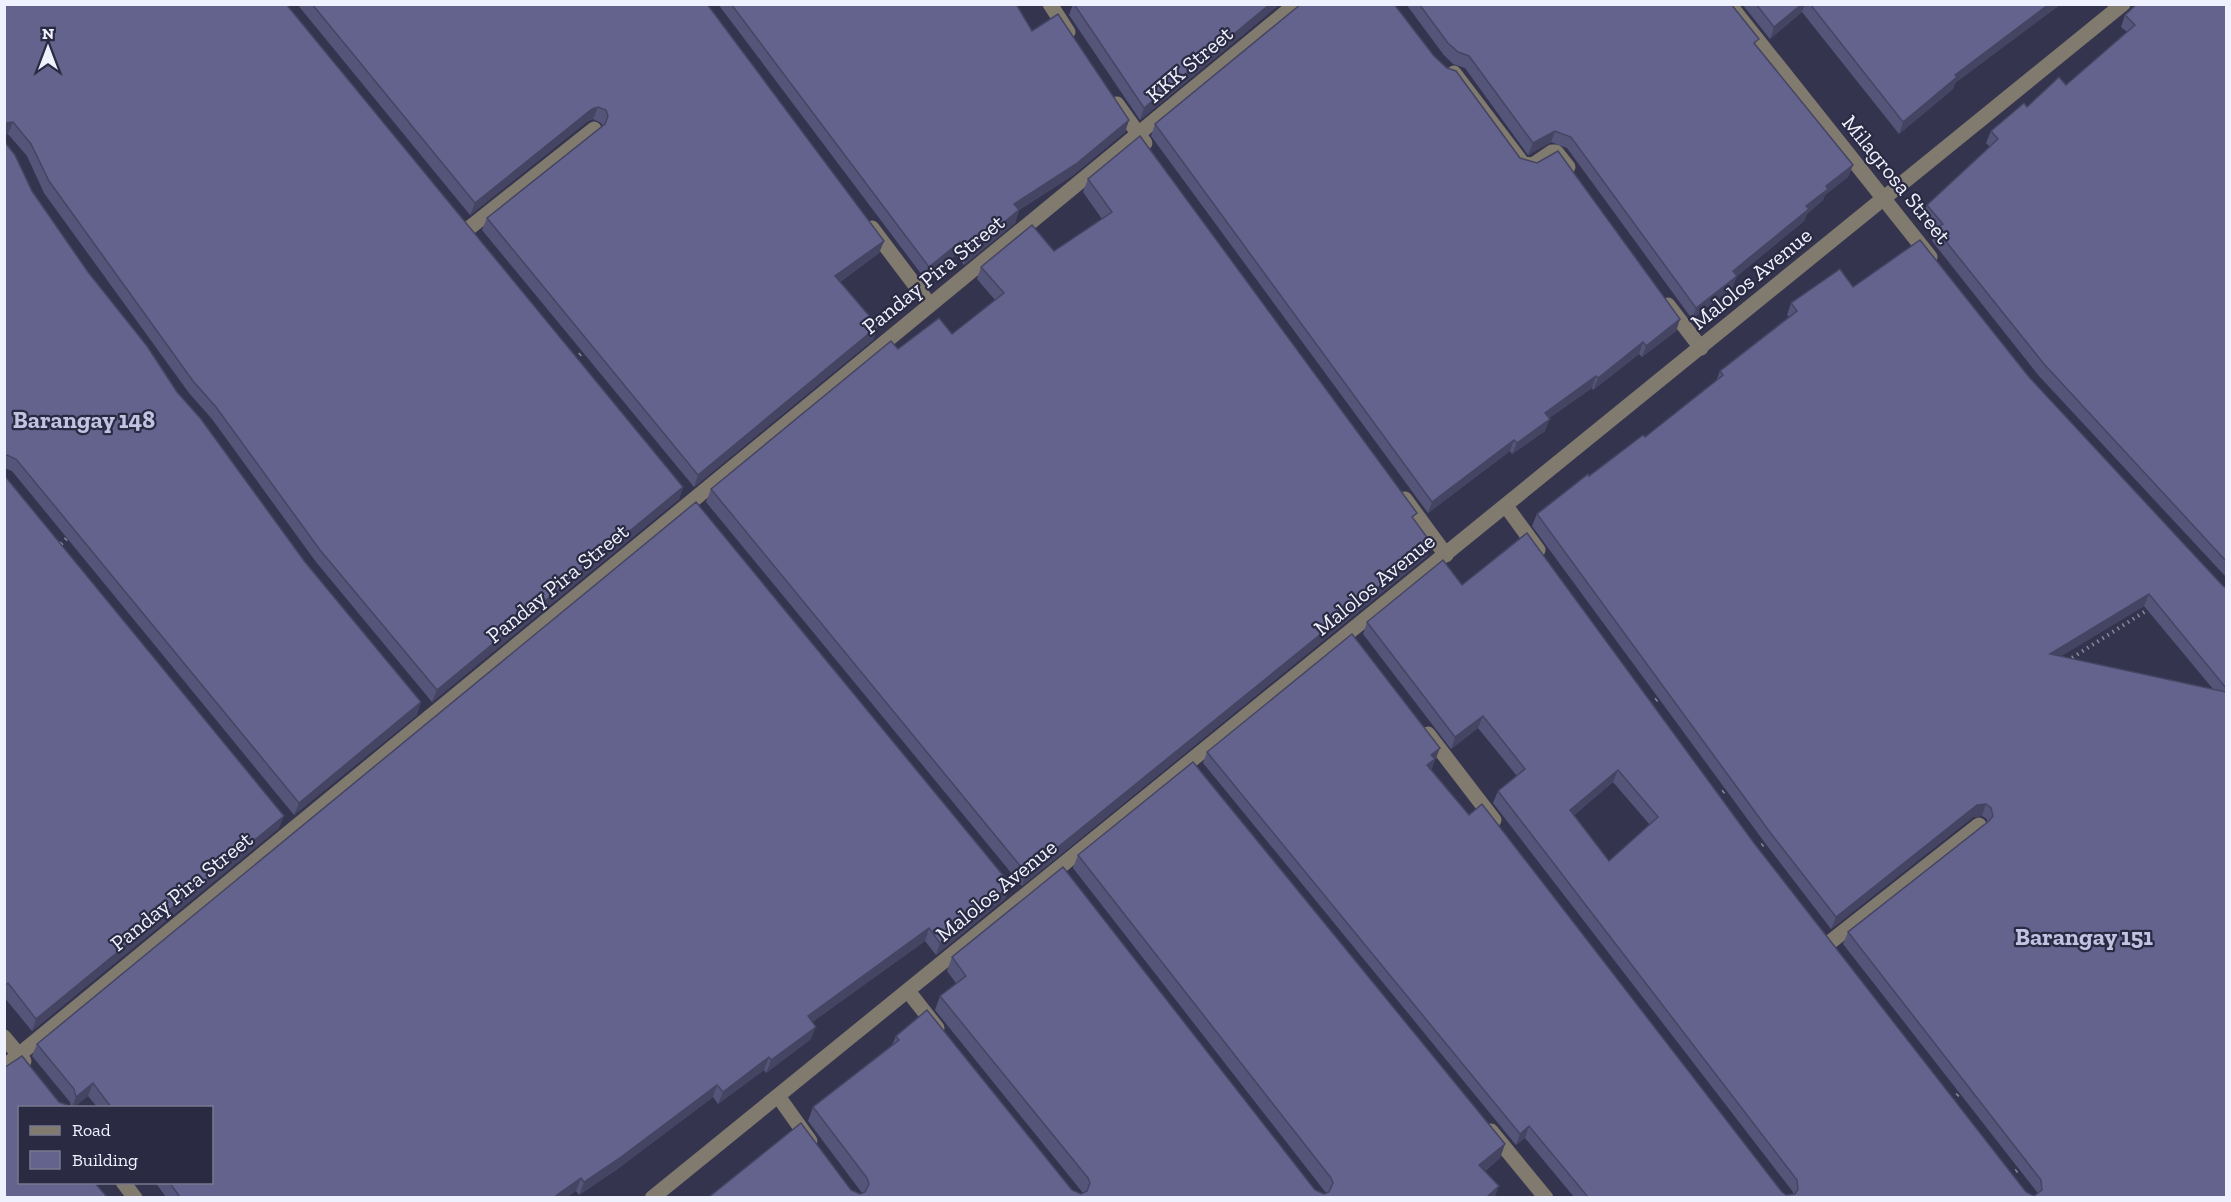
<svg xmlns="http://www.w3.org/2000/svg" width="2231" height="1202" viewBox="0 0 2231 1202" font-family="'Zilla Slab',serif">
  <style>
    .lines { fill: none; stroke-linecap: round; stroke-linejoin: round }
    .path { stroke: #88899d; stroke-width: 4; stroke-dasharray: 1.5 4.5; stroke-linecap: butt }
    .minor { stroke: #817a6e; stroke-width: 15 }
    .wall { fill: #55557a; fill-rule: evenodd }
    .shaded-wall { fill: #454563 }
    .building { fill: #63638e; stroke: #454563; stroke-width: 1.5; fill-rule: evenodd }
    .labels { text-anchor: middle; stroke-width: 4.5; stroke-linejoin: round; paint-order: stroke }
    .street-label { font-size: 22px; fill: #f0f1fe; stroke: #2a2a43 }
    .neighbourhood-label { font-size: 24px; font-weight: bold; fill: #c2c3e3; stroke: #2a2a43 }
  </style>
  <rect width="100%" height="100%" fill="#34344e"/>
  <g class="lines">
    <g class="path">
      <path d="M575,359L586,349"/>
      <path d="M61,544L69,536"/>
      <path d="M2067,661L2152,607"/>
      <path d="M1651,704L1660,697"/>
      <path d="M1718,796L1728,788"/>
      <path d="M1757,849L1769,840"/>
      <path d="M1953,1100L1962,1090"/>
      <path d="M2011,1175L2023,1166"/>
    </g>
    <g class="minor">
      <path d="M1050,4L1068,32"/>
      <path d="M1729,4L1930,257"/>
      <path d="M1454,73L1523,164L1533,165L1552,152H1556L1568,167"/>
      <path d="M1117,104L1145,143"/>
      <path d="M872,228L930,305"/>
      <path d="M468,229L594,129"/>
      <path d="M1668,305L1701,348"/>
      <path d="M1405,499L1446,555"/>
      <path d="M1506,506L1538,550"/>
      <path d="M1428,734L1494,820"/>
      <path d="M1829,943L1979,825"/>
      <path d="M908,991L937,1028"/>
      <path d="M4,1037L24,1061"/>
      <path d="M4,1067L1296,4"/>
      <path d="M778,1096L810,1141"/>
      <path d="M1491,1131L1546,1198"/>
      <path d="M123,1182L135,1198"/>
      <path d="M652,1198L2123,4"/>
    </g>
  </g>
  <g class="wall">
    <path d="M4,4L683,487L679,499L432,702L316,562L212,419L189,393L44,193L27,156L8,134L4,135Z"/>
    <path d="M297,4H707L884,241L879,253L840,282L874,339L694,487L482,230L487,218L603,126L601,123L593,119L588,121L470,215Z"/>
    <path d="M718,4H1016L1032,31L1129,120L1125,132L1072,176L1019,210L1015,223L964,265L956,255L925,279Z"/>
    <path d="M1073,4H1280L1140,120L1069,15Z"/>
    <path d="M1406,4H1731L1756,46L1853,165L1848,177L1825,195L1823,200L1807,214L1804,221L1737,276L1732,288L1692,319L1567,148L1551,142L1528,155L1465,68L1453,64L1443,54Z"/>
    <path d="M1742,4H2061L1955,83L1953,89L1899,134L1802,12L1770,39Z"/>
    <path d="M2226,4V577L2039,376L1932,241L1935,232L1923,217L1927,205L1990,147L1986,143L1991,131L2027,107L2066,85L2127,32L2121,27L2125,15Z"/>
    <path d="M1434,56L1520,158L1680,319L1676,331L1642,357L1639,354L1593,390L1592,388L1549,418L1545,431L1512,454L1510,451L1428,513L1151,136L1155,124Z"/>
    <path d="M4,141L32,191L88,272L417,715L294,815L12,471L4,468Z"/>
    <path d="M1088,179L1414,520L1427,556L1022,886L706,502L711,489L898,349L952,334L995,300L977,279L981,267L1054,251L1102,219L1083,192Z"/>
    <path d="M1853,287L2029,377L2223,586L2226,588V1197H1574L1525,1138L1516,1145L1203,763L1207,752L1435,760L1434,761L1431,770L1782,1192L1786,1195L1793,1194V1192L1493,803L1498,791L1517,776L1478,728L1451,749L1363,634L1367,622L1462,585L1754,843L2026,1192L2034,1196L2037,1194V1192L1843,944L1848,932L1987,822V819L1982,816L1973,817L1831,929L1765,843L1532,526L1537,514L1645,437L1716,381L1720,371L1789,317L1787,315L1791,303ZM2144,606L2213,689L2061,656ZM1613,782L1650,825L1609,861L1574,815Z"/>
    <path d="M4,475L279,828L32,1031L4,997Z"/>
    <path d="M1078,855L1505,1144L1500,1158L1485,1171L1495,1197H709L851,1190L860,1194L862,1193L808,1121L813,1107L892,1045L896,1036L1072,1190L1081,1194L1083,1193L935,1010L940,996L956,983L947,971L952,957L1315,1190L1324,1194L1326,1193L1073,868Z"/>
    <path d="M1006,898L936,955L925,941L812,1022L811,1039L766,1073L764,1070L718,1104L713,1097L616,1170L579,1195L576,1191L567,1197H166L155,1182H212V1107H97L88,1096L74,1107H71L70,1102L32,1056L37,1044Z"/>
  </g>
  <g class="shaded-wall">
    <path d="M1270,4H1280L1140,120L1144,108Z"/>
    <path d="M1802,4H1805L1802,12L1770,39L1774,27Z"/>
    <path d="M2049,4H2061L1955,83L1953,89L1899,134L1903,122L1955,75Z"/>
    <path d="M598,107L593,119L588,121L470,215L475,203L592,109Z"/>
    <path d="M1129,120L1125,132L1072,176L1009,216L1014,204Z"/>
    <path d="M13,122L8,134L4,135V123Z"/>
    <path d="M1555,131L1551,142L1528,155L1533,143Z"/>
    <path d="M1853,165L1848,177L1825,195L1823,200L1807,214L1804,221L1732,280L1737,276L1732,288L1692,319L1696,308L1733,271L1806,206L1826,186Z"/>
    <path d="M1019,210L1015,223L964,265L968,252Z"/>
    <path d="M884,241L879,253L831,288L835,276Z"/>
    <path d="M960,242L956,255L925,279L929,267Z"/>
    <path d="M1680,319L1676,331L1642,357L1646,346Z"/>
    <path d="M878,326L874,339L694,487L698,475Z"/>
    <path d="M1643,342L1639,354L1593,390L1598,378Z"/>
    <path d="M1596,376L1592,388L1541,424L1545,413Z"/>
    <path d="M1550,419L1545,431L1512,454L1517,443Z"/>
    <path d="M1514,440L1510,451L1428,513L1432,502Z"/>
    <path d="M683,487L679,499L432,702L437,690Z"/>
    <path d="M1432,544L1427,556L1022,886L1026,873Z"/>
    <path d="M2149,594L2144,606L2045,666L2050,654Z"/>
    <path d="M421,702L417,715L294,815L299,803Z"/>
    <path d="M1483,716L1478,728L1451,749L1455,737Z"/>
    <path d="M1440,748L1431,771L1423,777L1431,755Z"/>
    <path d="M1618,770L1613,782L1566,821L1570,810Z"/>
    <path d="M1986,804L1982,816L1973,817L1831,929L1836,917L1977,805Z"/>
    <path d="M284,816L279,828L32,1031L36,1019Z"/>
    <path d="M1011,885L1006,898L936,955L940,943Z"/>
    <path d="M929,928L925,941L803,1029L808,1016Z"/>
    <path d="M816,1027L811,1039L766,1073L771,1060Z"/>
    <path d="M769,1057L764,1070L718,1104L723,1092Z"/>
    <path d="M93,1083L88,1096L74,1107H72L76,1097Z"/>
    <path d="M717,1085L713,1097L616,1170L579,1195L584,1182Z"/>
    <path d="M1529,1126L1525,1138L1516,1145L1520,1134Z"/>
    <path d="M1505,1144L1500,1158L1474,1179L1479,1165Z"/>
    <path d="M581,1178L576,1191L567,1197H554Z"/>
    <path d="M1499,1186L1495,1197H1487Z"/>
  </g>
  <g class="building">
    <path d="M4,4H286L683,487L437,690L320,550L216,407L193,381L49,181L31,144L13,122L4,123Z"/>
    <path d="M312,4H707L884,241L835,276L878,326L698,475L487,218L605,124L608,116L606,110L598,107L592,109L475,203Z"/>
    <path d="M731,4H1016L1032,31L1058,14L1129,120L1076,164L1014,204L1019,210L968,252L960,242L929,267Z"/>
    <path d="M1074,4H1270L1144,108Z"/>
    <path d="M1301,4H1394L1434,56L1447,68L1456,71L1520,158L1537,163L1558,151L1680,319L1646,346L1643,342L1598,378L1596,376L1545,413L1550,419L1517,443L1514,440L1432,502L1155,124Z"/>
    <path d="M1419,4H1731L1759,39L1754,43L1853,165L1826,186L1828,189L1806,206L1809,209L1733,271L1737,276L1696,308L1571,137L1555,131L1533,143L1469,56L1458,52L1448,43Z"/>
    <path d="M1756,4H1802L1774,27Z"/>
    <path d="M1810,4H2049L1955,75L1957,77L1903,122Z"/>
    <path d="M2137,4H2226V561L2044,364L1936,229L1943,224L1927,205L1998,139L1991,131L2024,103L2027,107L2059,77L2066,85L2135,25L2125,15Z"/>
    <path d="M1140,136L1417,513L1412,517L1432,544L1026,873L711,489L891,341L898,349L939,318L952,334L1004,293L981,267L1032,225L1054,251L1112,212L1088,179Z"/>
    <path d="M4,141L15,155L32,191L88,272L147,346L177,392L201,419L305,562L421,702L299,803L16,459L7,455L4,457Z"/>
    <path d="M1920,240L2029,377L2223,586L2226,588V688L2149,594L2050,654L2226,692V1197H1588L1529,1126L1520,1134L1207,752L1352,634L1440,748L1431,755L1435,759L1427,765L1469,815L1482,804L1782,1192L1786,1195L1795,1194L1798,1189L1797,1180L1498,791L1525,769L1483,716L1455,737L1367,622L1443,560L1462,585L1527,533L1754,843L2026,1192L2034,1196L2042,1190L2041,1180L1848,932L1989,821L1993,816L1991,808L1986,804L1977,805L1836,917L1769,831L1537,514L1588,474L1589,476L1643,435L1645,437L1723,375L1720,371L1797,311L1791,303L1840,269L1853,287ZM1618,770L1658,817L1609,861L1570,810Z"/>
    <path d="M4,475L284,816L36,1019L8,983L4,986Z"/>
    <path d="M696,502L1011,885L940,943L929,928L808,1016L816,1027L771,1060L769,1057L723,1092L717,1085L621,1157L584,1182L581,1178L554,1197H180L169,1182H212V1107H111L93,1083L76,1097L74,1089L37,1044Z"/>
    <path d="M1193,762L1505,1144L1479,1165L1499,1186L1487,1197H709L801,1123L851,1190L860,1194L865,1192L869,1184L867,1178L813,1107L899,1040L896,1036L927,1010L1072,1190L1081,1194L1087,1191L1090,1183L1088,1178L940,996L966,976L952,957L1063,867L1315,1190L1324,1194L1329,1192L1333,1183L1331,1178L1078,855Z"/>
    <path d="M22,1056L59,1102L67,1105L64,1107H20V1182H94L107,1197H4V1068Z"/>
  </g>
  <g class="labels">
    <g class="street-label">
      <text transform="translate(1189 64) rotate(-40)" y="8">KKK Street</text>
      <text transform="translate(1897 179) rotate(51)" y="8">Milagrosa Street</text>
      <text transform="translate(933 274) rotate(-39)" y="8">Panday Pira Street</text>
      <text transform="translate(1751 278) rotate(-39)" y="8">Malolos Avenue</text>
      <text transform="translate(557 583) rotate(-39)" y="8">Panday Pira Street</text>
      <text transform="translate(1374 584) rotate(-39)" y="8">Malolos Avenue</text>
      <text transform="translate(996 890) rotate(-39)" y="8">Malolos Avenue</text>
      <text transform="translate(181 891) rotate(-39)" y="8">Panday Pira Street</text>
    </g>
    <g class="neighbourhood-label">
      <text x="84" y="428">Barangay 148</text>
      <text x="2084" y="945">Barangay 151</text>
    </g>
  </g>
  <rect width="2231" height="1202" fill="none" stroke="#f0f1fe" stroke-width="12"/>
  <rect x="18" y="1106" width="195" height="78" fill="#2a2a43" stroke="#797a8e" stroke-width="1.5"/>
  <rect x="30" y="1126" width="30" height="9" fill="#817a6e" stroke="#797a8e" stroke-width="1.5"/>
  <text x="72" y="1136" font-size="18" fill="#f0f1fe">Road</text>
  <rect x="30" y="1151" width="30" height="18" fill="#63638e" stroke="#797a8e" stroke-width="1.5"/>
  <text x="72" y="1166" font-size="18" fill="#f0f1fe">Building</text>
  <g transform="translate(48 48)" stroke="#2a2a43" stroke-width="4.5" paint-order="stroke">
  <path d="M0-4.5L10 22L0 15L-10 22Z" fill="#f0f1fe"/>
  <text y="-9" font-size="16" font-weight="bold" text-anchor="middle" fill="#f0f1fe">N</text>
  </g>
</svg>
